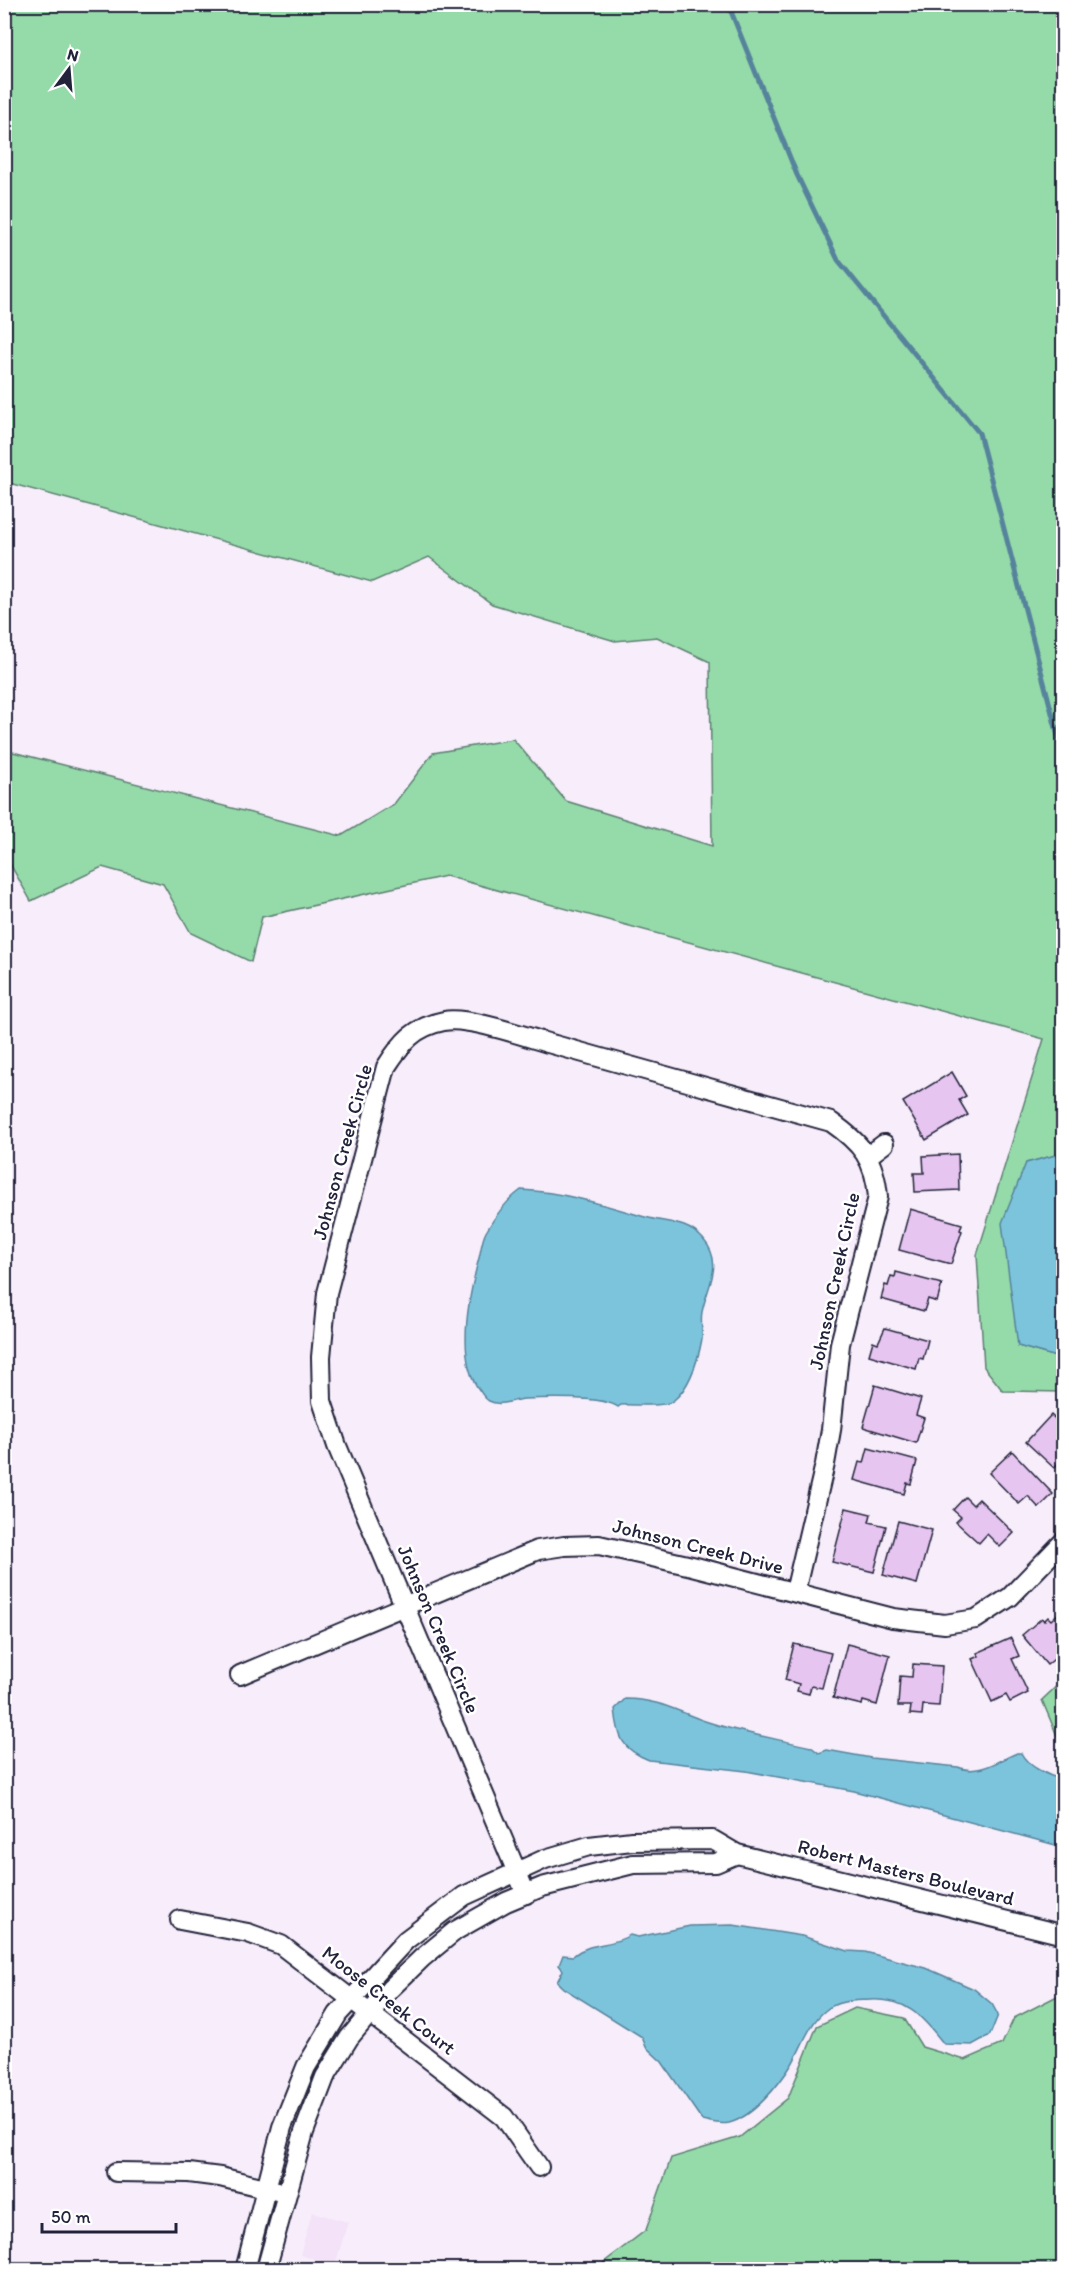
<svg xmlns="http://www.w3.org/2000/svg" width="1068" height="2274" viewBox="0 0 1068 2274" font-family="Itim,sans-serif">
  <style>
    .built { fill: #f3e2f8 }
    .green { fill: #95dba9; stroke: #5c7e72; stroke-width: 1.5 }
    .water { fill: #7bc4dc; stroke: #57839c; stroke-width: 1.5 }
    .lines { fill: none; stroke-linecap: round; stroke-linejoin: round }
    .stream { stroke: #57839c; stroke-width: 5 }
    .building { fill: #e7c5f1; stroke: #22223b; stroke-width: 1.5 }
    .minor-casing { stroke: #22223b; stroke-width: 22 }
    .minor { stroke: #fff; stroke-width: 18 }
    .labels { text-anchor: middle; stroke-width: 5; stroke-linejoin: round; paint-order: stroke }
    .street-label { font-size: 20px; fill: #22223b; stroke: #fff }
  </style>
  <rect width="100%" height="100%" fill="#f8eefb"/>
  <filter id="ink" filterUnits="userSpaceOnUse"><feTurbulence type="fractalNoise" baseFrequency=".0167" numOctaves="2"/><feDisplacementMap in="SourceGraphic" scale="12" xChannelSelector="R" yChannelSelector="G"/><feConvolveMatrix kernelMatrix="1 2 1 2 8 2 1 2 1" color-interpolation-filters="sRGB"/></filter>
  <g filter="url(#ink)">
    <path class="built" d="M312,2212L348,2222L335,2265L300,2255Z"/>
    <g class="green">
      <path d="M4,5H1063L1064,1153L1026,1163L1018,1346L1063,1359V1392L1003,1391L984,1367L977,1255L1044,1039L446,876L262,917L251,962L191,933L163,884L102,867L31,901L5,855V750L341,836L394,804L433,753L513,739L566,801L712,846L710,662L657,637L615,641L492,604L429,557L372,582L5,482Z"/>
      <path d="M1063,1680V1750L1042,1700Z"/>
      <path d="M1063,1993V2269H595L646,2230L671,2158L740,2137L788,2098L817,2026L855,2008L904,2018L922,2047L965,2060L1002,2044L1014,2018Z"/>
    </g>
    <g class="water">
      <path d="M1063,1153H1064L1063,1359L1018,1346L1002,1223L1026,1163Z"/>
      <path d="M521,1190C564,1192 605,1205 645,1217C666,1223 687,1221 703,1239C725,1264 707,1286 702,1312C700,1321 703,1330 702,1339C698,1360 691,1386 674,1400C665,1408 633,1404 621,1405L618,1407C604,1396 544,1398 524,1399C513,1400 500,1407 489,1401C485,1399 482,1394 480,1391C455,1359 469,1295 479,1258C481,1250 482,1239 486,1232C495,1216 506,1201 521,1190Z"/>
      <path d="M625,1699C659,1699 678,1712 708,1722C741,1733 777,1739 811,1747L819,1753L827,1750L871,1758L958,1767C977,1776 998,1761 1017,1753H1021C1028,1767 1049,1776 1063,1780V1847L854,1791L746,1771L649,1760C621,1749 618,1737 615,1709Z"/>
      <path d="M733,1925L802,1936L848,1951L865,1952L926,1968L974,1989L992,2004L998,2015L990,2035L972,2045L944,2044C922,2017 908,1998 870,2000C854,2001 838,2000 826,2010C809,2023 802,2047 792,2064C779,2085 753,2117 729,2123C720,2125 710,2122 702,2120L662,2062L646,2047L642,2037L563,1988L557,1982L563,1970L559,1965L563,1955L573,1956C590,1941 612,1947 630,1935L638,1937L690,1926Z"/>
    </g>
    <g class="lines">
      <path class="stream" d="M728,4L797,175L838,260L979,433L1064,759"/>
    </g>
    <g class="building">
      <path d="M952,1072L966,1096L959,1100L968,1115L926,1140L903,1102Z"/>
      <path d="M958,1154L959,1190L915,1192L914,1173H924L923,1156Z"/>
      <path d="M910,1209L962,1224L960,1230L962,1231L951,1264L899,1250Z"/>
      <path d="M896,1272L942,1284L937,1302L928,1299L924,1311L881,1299L885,1285L888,1286L891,1276L895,1277Z"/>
      <path d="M885,1328L928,1340L923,1359L919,1358L916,1369L869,1355L873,1341L878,1343Z"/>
      <path d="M875,1385L921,1399L916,1415L924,1418L916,1443L863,1427Z"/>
      <path d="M1051,1415L1064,1427V1464L1060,1461L1054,1468L1026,1442Z"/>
      <path d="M868,1448L917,1461L911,1484L907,1483L904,1494L854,1480L859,1462L864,1463Z"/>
      <path d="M1012,1451L1053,1494L1039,1508L1028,1496L1019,1504L989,1473Z"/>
      <path d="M965,1497L973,1505L979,1499L1014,1533L1000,1547L987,1534L979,1543L956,1522L961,1517L953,1510Z"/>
      <path d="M846,1508L871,1514L869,1522L886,1526L874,1572L832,1562Z"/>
      <path d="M898,1521L932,1530L917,1584L883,1575Z"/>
      <path d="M1060,1612L1064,1616V1651L1047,1665L1022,1635L1042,1618L1044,1621L1048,1617L1051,1620Z"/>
      <path d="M1011,1638L1019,1656L1012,1659L1028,1693L1010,1702L1006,1695L992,1702L972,1659L979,1656L977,1653Z"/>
      <path d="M794,1644L831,1653L822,1688L811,1686L809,1694L797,1691L799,1684L785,1680Z"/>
      <path d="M847,1644L890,1655L877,1705L863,1701L862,1705L833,1698Z"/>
      <path d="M913,1664L942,1666L939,1706L923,1705L922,1715L910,1714L911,1706H898L900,1676L912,1677Z"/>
    </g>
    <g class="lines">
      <defs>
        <g id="minor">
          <path d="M868,1156L884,1144"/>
          <path d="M240,1675L538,1550L564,1546L599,1545L692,1566L893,1618L945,1624L976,1619L1010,1597L1064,1541"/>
          <path d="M526,1894L337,1446L322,1401L321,1357L327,1293L386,1067C402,1042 414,1027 444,1021C468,1016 529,1038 555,1045C647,1071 739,1096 831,1122C861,1143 875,1159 878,1197L840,1344L831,1430L825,1464L795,1592"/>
          <path d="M180,1920L248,1933L281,1945L504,2117L539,2167"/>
          <path d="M116,2172L189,2173L220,2177L277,2191"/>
          <path d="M245,2270L282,2127L306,2067L338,2014L406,1940L464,1896L545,1859L589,1846L632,1841L713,1840L737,1854L1064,1935"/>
          <path d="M266,2270L304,2132L325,2077L349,2038L390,1989L422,1958L455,1931L506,1902L542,1887L633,1864L716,1863L737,1854"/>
        </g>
      </defs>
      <use href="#minor" class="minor-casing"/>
      <use href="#minor" class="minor"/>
    </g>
  </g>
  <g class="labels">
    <g class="street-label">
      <text transform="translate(342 1152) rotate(-75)" y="7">Johnson Creek Circle</text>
      <text transform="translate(834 1281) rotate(-78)" y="7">Johnson Creek Circle</text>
      <text transform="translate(698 1546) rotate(14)" y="7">Johnson Creek Drive</text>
      <text transform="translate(439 1629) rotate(67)" y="7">Johnson Creek Circle</text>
      <text transform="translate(906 1872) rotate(14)" y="7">Robert Masters Boulevard</text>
      <text transform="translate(389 2000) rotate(38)" y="7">Moose Creek Court</text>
    </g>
  </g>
  <rect width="1068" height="2274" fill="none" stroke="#fff" stroke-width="24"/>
  <rect x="12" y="12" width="1044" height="2250" fill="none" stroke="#22223b" stroke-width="2" filter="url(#ink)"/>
  <g transform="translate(69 69) rotate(16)" stroke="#ffffff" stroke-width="4.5" paint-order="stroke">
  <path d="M0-4.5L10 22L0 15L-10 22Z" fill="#22223b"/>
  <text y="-9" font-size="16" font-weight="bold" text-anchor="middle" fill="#22223b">N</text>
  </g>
  <path d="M42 2223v9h134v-9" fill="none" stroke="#22223b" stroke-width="3"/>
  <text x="51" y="2223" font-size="18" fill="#22223b" stroke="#ffffff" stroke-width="4.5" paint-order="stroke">50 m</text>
</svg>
